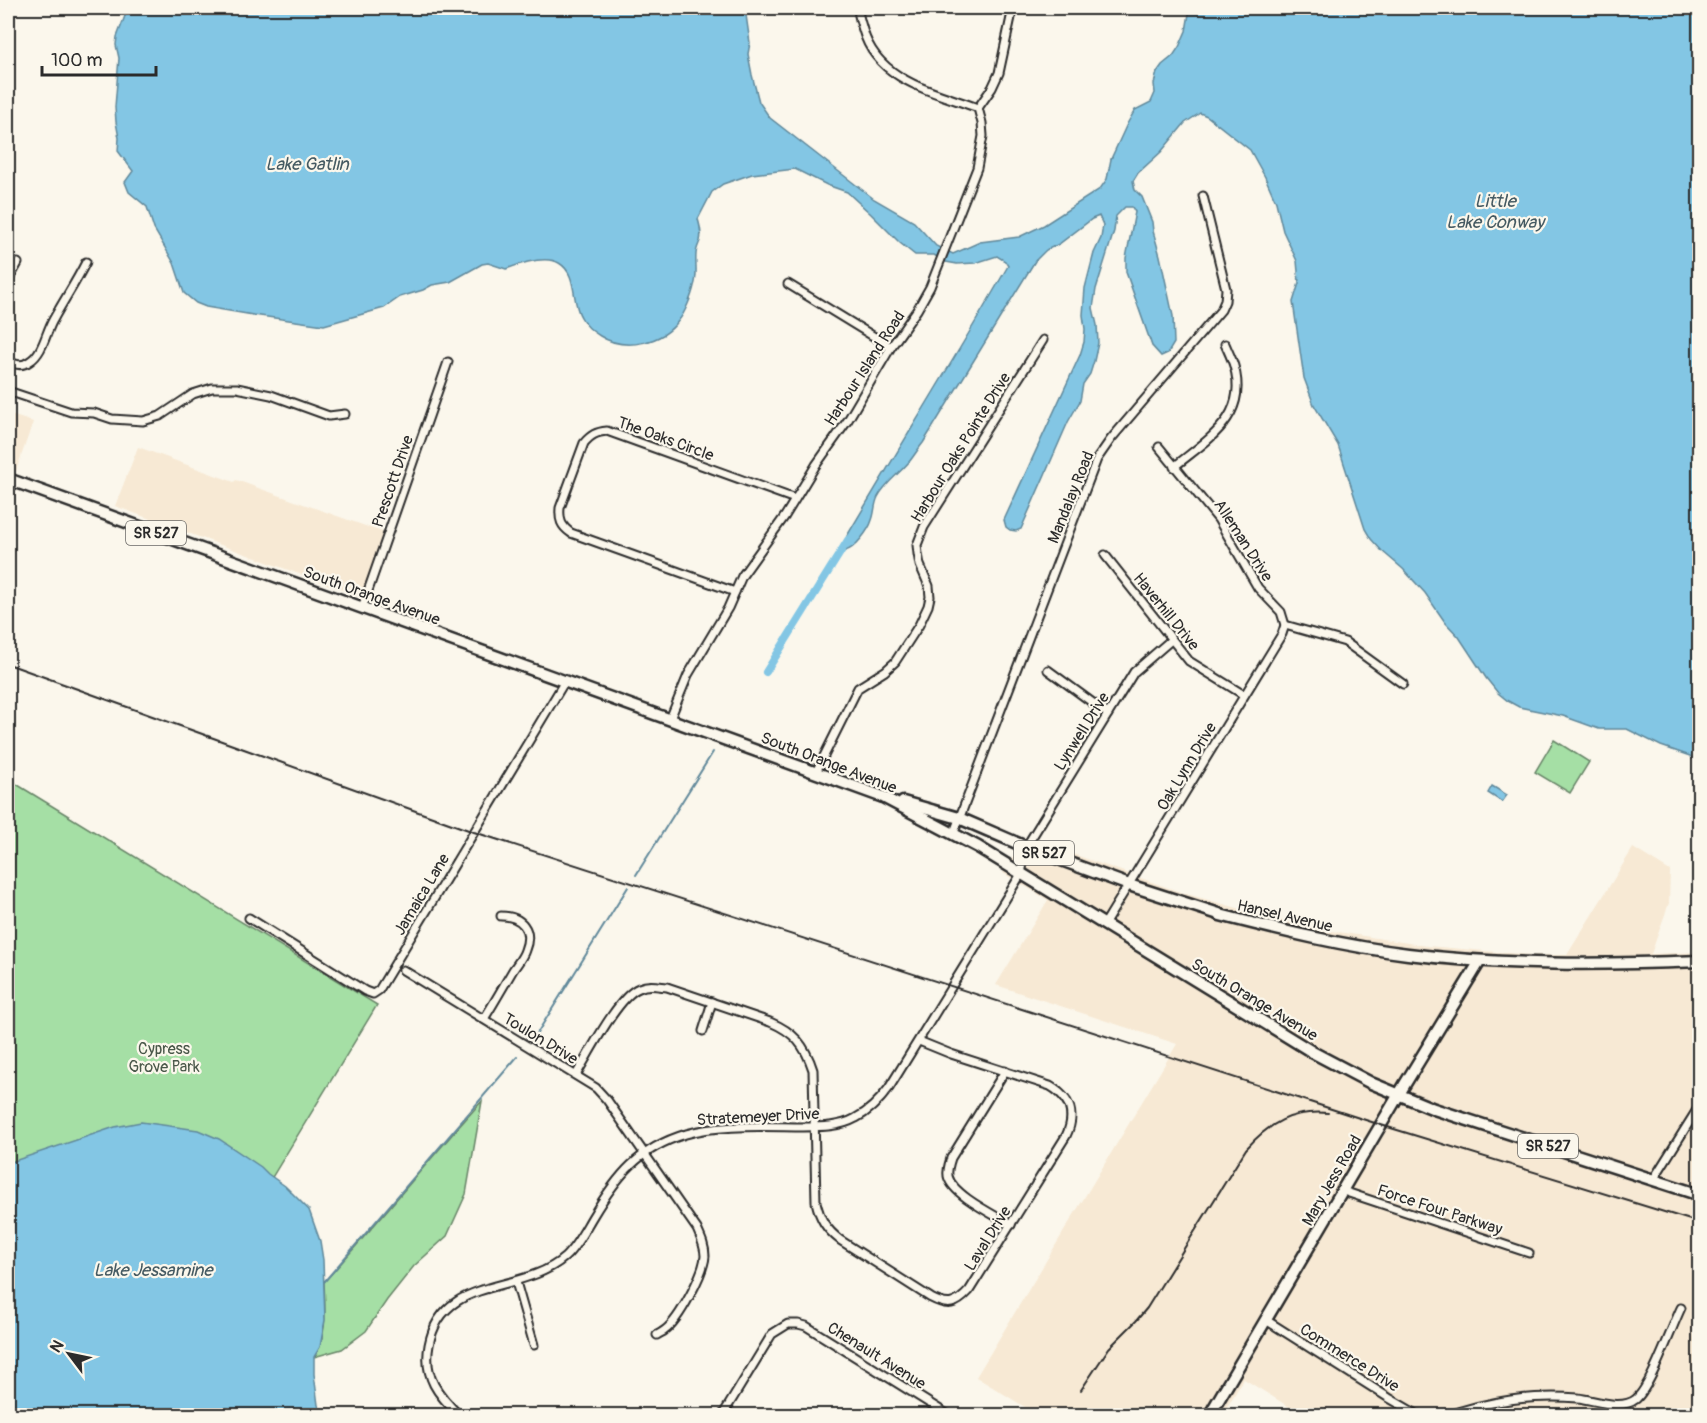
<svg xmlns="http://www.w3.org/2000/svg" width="1707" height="1423" viewBox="0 0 1707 1423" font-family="Pangolin,sans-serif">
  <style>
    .built { fill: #f7e9d4 }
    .green { fill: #a5dfa5; stroke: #688568; stroke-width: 1.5 }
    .water { fill: #83c6e4; stroke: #60889a; stroke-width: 1.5 }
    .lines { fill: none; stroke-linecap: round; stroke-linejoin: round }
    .stream { stroke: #60889a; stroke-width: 2 }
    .canal { stroke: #83c6e4; stroke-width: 8 }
    .street-casing { stroke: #2b2b2b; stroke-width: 11 }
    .secondary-casing { stroke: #2b2b2b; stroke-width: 15 }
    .primary-casing { stroke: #2b2b2b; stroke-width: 15 }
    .street { stroke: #fbf7ec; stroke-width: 7 }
    .secondary { stroke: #fbf7ec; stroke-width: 10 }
    .primary { stroke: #fbf7ec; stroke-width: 10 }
    .rail { stroke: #2b2b2b; stroke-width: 2 }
    .labels { text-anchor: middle; stroke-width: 4.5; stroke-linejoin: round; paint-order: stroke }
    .shield { fill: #fbf7ec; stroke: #696865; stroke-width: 1.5 }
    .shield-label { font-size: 15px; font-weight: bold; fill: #2b2b2b }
    .street-label { font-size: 16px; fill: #2b2b2b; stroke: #fbf7ec }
    .park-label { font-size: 16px; fill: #4a584a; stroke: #fbf7ec }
    .water-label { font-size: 18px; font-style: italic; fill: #455a62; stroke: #fbf7ec }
  </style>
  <rect width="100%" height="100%" fill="#fbf7ec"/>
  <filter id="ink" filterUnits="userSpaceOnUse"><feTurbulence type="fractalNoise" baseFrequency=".0167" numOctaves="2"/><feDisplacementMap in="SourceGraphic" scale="12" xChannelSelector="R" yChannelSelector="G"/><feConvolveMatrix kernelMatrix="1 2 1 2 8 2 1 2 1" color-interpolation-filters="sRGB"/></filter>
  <g filter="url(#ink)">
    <g class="built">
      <path d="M8,414L33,422L16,471L8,468Z"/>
      <path d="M138,447L234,482L236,480L385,533L362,597L115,506Z"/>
      <path d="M1025,837L1183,893L1284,921L1332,931L1427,946L1532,955H1567L1633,848L1670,871L1669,903L1651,954L1699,952V1415L1610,1416L1582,1411L1557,1410L1530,1411L1495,1416L1302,1415L1244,1379L1222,1415H1038L976,1377L1177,1044L996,985L1048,900L1003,873Z"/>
    </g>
    <g class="green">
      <path d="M1554,740L1589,762L1570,793L1535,772Z"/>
      <path d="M8,779L377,1005L137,1399L8,1319Z"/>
      <path d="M482,1101L466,1194L447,1236L414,1266L387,1300L366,1331L342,1349L314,1357C328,1335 325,1308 324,1282C378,1223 428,1160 482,1101Z"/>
    </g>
    <g class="water">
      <path d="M128,8H745L750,43L748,54L752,75L759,102L770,118L874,199L914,222L936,246L953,254L980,242L1019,237L1044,225L1100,189L1107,179L1111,159L1127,124L1135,110L1151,102L1155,93L1154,84L1157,72L1162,65L1173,56L1179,47L1186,31L1190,8H1699V764L1690,756L1661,746L1627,729H1599L1563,716L1519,707L1508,701L1498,693L1486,678L1459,637L1445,622L1425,593L1403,569L1382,551L1371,539L1365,529L1338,445L1314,405L1304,378L1293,302L1299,283L1297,261L1283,231L1276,202L1265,177L1250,150L1207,116L1200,113L1185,123L1161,152L1138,173L1133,181L1135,190L1142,197L1152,222L1153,231L1160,256L1173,316L1174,343L1168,353L1161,356L1152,346L1126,272V258L1135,212L1132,207H1125L1116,216L1114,231L1096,289L1093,308L1097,325L1098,343L1094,361L1090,374L1083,384L1080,401L1068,422L1021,529L1016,531L1010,530L1006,527L1004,520L1080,355L1084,342L1085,329L1083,315L1085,288L1094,253L1101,238L1103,225L1099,216L1092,219L1059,244L1046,250L1035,261L923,443C918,449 914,456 909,462C899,474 885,483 878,497C874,505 875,513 872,520C869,530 855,549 845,551L842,549L847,536C900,446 956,357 1008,266L1005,261L997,256L975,263L957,264L946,262L934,255H915L900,243L871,214L847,192L827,185L795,169L752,174L723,184L712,192L698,219C700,226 702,233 700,241C698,246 696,250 696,254C695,265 698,275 694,286C692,295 685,313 679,320C663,343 625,352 600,336C593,332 585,325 581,317C571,302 578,274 559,263C546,255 519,264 506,269L488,263L482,264L450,282L432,285L423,290L400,297L384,308L324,325L253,315L206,307L196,303L184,293L174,263L154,229L147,207L129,192L125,182L133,171L118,151L119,138L116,122L115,107L119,58L116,45L117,37Z"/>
      <path d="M1492,786L1507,795L1502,802L1488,793Z"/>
      <path d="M141,1122L198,1130L219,1139L261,1167L268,1174L285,1186L309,1210L320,1241L323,1260L325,1320L320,1347L314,1357V1374L318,1405L323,1415H8V1163L115,1127Z"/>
    </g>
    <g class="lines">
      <g class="stream">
        <path d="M636,875L713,752"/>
        <path d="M536,1035L628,887"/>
        <path d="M324,1282L517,1057"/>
      </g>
      <path class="canal" d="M766,672L848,540"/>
      <defs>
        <g id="street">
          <path d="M858,8C858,15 861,23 863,30C877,81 935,92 978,108"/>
          <path d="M978,108L992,88L999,73L1013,8"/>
          <path d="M8,281L18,263"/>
          <path d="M788,284L891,347"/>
          <path d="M8,361C15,365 22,367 30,361C43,353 46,332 53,320C64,300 76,282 86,262"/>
          <path d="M8,391L71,412L94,413L112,419L143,421L160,416L193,394L212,388H237L271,395L329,416L345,414"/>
          <path d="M1174,467C1208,439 1249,417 1234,366C1232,359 1228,351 1225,344"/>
          <path d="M1105,555L1189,661L1244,695"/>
          <path d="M735,592L571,533C561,526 559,520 560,508L584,443C591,435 596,432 607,431L795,499"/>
          <path d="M362,608L448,362"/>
          <path d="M1285,625L1345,642L1403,684"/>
          <path d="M1048,670L1108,714"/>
          <path d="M670,719L688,675L728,608L742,576L785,516L816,465L848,420L891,347L917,310L930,287L977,168L983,136L982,123L978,108"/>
          <path d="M816,772L858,688L885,671L895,662L919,625L928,606L930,597L929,586L920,565L918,554L917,545L924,527L1043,340"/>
          <path d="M953,835L1097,459L1111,439L1221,310L1225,301L1226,289L1203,196"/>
          <path d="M249,918L365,991L373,994L379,990L565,681"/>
          <path d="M1104,925L1282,634L1285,625L1281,612L1258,588L1218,519L1159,447"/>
          <path d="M403,970L596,1088L607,1100L697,1229C701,1238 705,1246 705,1256C704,1273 679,1320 665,1330C663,1332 660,1333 657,1335"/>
          <path d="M484,1019C494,1003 503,987 513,970C517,964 523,957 525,950C533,930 522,916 501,916"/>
          <path d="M703,1031L712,1002"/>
          <path d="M1005,1071L951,1158C949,1164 947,1170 948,1176C952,1195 995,1215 1011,1225"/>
          <path d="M576,1075C589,1054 618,996 639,988C649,984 657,986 667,987L770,1022C794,1032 805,1045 813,1070L816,1202C820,1219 826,1229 840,1240L931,1298C948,1307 956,1305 969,1291L1066,1136C1076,1115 1071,1098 1050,1086L951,1054L919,1041"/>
          <path d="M1653,1180L1700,1105"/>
          <path d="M1343,1191L1529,1253"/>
          <path d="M516,1282L534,1345"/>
          <path d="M1266,1320L1389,1398L1420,1416"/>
          <path d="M460,1416C438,1395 423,1377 429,1345C442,1274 521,1296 565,1257C577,1246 585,1229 593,1216C617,1176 639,1148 686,1134C717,1124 769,1127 803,1127C821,1127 840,1127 856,1118C870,1111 880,1100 889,1088L1021,874L1026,847L1134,672L1171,640"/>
          <path d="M722,1416L772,1334L788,1324H798L806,1326L950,1416"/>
          <path d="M1446,1416C1487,1401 1534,1394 1578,1398C1595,1400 1621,1411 1636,1399C1651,1386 1671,1329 1681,1308"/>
        </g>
        <path id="secondary" d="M1209,1416L1405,1084L1480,961"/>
        <g id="primary">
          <path d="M8,479L883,797L978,847L1314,1053L1371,1083L1434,1109L1700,1195"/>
          <path d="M903,802L959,818L1026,847L1129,885L1219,914"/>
          <path d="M1220,915C1282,931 1344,946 1408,954C1505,966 1602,965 1700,961"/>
        </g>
      </defs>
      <use href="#street" class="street-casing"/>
      <use href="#secondary" class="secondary-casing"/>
      <use href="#primary" class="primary-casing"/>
      <use href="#street" class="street"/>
      <use href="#secondary" class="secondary"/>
      <use href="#primary" class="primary"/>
      <g class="rail">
        <path d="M8,664L474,832L1381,1125L1700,1223"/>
        <path d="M1081,1390L1109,1348L1136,1321L1147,1308L1246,1149C1269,1123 1292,1110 1328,1113"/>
      </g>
    </g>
  </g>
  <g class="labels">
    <g class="shield">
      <rect x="126" y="521" width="60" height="24" rx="4.5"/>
      <rect x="1014" y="841" width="60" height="24" rx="4.5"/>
      <rect x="1518" y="1134" width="60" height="24" rx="4.5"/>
    </g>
    <g class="shield-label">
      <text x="156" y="538">SR 527</text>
      <text x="1044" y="858">SR 527</text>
      <text x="1548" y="1151">SR 527</text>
    </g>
    <g class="street-label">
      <text transform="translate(864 368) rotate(-57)" y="6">Harbour Island Road</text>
      <text transform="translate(666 438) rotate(20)" y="6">The Oaks Circle</text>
      <text transform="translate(960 447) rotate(-58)" y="6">Harbour Oaks Pointe Drive</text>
      <text transform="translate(392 481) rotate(-71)" y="6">Prescott Drive</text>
      <text transform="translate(1070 497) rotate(-68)" y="6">Mandalay Road</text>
      <text transform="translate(1244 540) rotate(57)" y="6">Alleman Drive</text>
      <text transform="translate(372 595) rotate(20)" y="6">South Orange Avenue</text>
      <text transform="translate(1167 611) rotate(51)" y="6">Haverhill Drive</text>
      <text transform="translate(1081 731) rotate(-58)" y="6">Lynwell Drive</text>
      <text transform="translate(829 762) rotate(21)" y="6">South Orange Avenue</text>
      <text transform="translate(1186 766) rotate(-59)" y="6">Oak Lynn Drive</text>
      <text transform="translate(421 894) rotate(-59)" y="6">Jamaica Lane</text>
      <text transform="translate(1285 915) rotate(13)" y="6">Hansel Avenue</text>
      <text transform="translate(1255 999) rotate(31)" y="6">South Orange Avenue</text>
      <text transform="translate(541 1038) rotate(31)" y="6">Toulon Drive</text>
      <text transform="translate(758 1116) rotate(-3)" y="6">Stratemeyer Drive</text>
      <text transform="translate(1331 1180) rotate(-60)" y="6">Mary Jess Road</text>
      <text transform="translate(1440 1209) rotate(18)" y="6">Force Four Parkway</text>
      <text transform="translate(987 1238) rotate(-58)" y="6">Laval Drive</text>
      <text transform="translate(877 1355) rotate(32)" y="6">Chenault Avenue</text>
      <text transform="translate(1350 1357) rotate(32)" y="6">Commerce Drive</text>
    </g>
    <g class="park-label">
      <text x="164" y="1054">Cypress<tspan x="164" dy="18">Grove Park</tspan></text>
    </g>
    <g class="water-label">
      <text x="307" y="170">Lake Gatlin</text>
      <text x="1495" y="207">Little<tspan x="1495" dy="21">Lake Conway</tspan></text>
      <text x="153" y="1276">Lake Jessamine</text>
    </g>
  </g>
  <rect width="1707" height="1423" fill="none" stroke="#fbf7ec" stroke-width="30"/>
  <rect x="15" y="15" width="1677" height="1393" fill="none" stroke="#2b2b2b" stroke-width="2" filter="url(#ink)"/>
  <g transform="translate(69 1354) rotate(302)" stroke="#fbf7ec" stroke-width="4.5" paint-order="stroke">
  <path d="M0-4.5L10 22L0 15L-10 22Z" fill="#2b2b2b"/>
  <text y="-9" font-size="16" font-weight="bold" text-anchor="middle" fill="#2b2b2b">N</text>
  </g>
  <path d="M42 66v9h114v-9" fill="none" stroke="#2b2b2b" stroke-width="3"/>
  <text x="51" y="66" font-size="18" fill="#2b2b2b" stroke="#fbf7ec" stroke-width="4.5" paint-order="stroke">100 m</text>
</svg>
